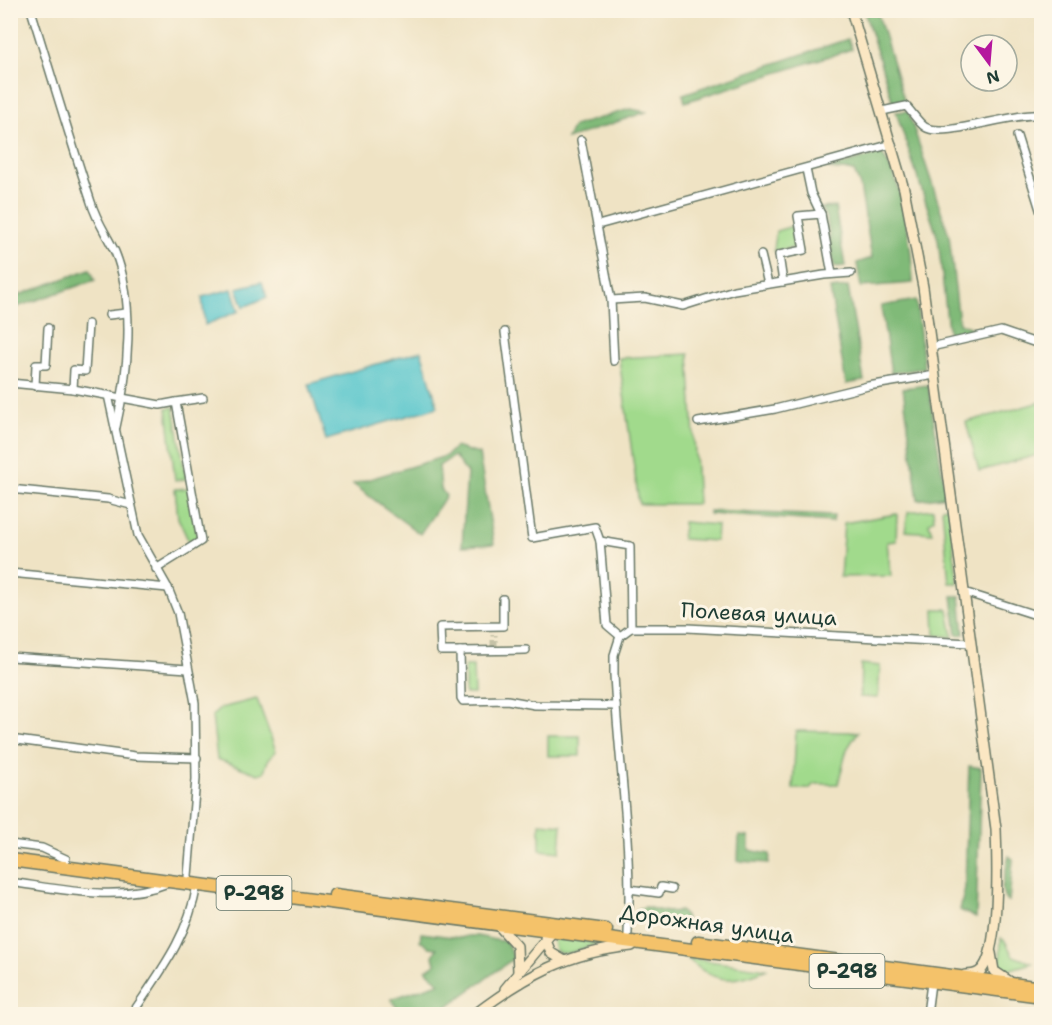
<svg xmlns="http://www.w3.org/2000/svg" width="1052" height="1025" viewBox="0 0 1052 1025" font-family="'Shantell Sans',sans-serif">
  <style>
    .green { fill: #a1da8c; stroke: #608c60; stroke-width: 1.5 }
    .forest { fill: #80ba78; stroke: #507c56; stroke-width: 1.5 }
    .water { fill: #58c6cc; stroke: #3c8280; stroke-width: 1.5 }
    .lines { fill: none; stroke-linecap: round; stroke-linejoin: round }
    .street-tunnel { stroke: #c5c2a7; stroke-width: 7; stroke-dasharray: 7 3.5; stroke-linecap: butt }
    .street-casing { stroke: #687766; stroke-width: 10 }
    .secondary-casing { stroke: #687766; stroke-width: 12 }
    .highway-casing { stroke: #687766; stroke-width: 15 }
    .street { stroke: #fff; stroke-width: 7 }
    .secondary { stroke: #fbe7c3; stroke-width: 9 }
    .highway { stroke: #f4c26a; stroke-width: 12 }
    .labels { text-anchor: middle; stroke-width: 6; stroke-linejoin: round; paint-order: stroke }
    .shield { fill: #fcf5e5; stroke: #617469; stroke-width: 1.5 }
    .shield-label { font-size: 20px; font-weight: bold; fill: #1f3d34 }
    .street-label { font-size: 21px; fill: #1f3d34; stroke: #fcf5e5 }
  </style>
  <rect width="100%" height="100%" fill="#fcf5e5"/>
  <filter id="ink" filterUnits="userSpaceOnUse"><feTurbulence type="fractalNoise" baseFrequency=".0167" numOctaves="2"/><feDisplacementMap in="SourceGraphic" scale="12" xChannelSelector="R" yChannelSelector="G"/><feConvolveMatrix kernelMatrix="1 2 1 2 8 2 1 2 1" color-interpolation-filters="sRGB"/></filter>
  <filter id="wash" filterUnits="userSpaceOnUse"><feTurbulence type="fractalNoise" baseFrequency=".008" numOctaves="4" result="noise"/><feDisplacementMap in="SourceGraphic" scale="24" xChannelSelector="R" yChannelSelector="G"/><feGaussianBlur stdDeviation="1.35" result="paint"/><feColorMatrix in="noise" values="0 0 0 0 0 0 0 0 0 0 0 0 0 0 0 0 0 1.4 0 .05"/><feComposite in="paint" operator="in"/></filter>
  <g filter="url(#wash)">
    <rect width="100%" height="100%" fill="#efe3c4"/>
    <g class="green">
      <path d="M793,226L797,247L774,251L776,231Z"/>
      <path d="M689,354L698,504H639L619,358Z"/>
      <path d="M1041,402V454L979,471L966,422Z"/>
      <path d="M174,407L186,479L175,480L167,408Z"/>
      <path d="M189,488L198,537L189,542L178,518L175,489Z"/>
      <path d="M948,507L958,583H949L942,508Z"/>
      <path d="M933,509L934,519L929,523L932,533L905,531L908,512Z"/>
      <path d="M897,514L896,541L887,542L891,576L840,577L844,523Z"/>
      <path d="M683,522L717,525L716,541L682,539Z"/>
      <path d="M934,609H948L953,637L935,635Z"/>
      <path d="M861,664L880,666L878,698L860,697Z"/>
      <path d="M465,666H473L474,694H465Z"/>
      <path d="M257,699L276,751L268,760L264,772L258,774L217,759L212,716L221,708Z"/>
      <path d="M796,731L858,732L847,749L838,784H814L809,789H793Z"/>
      <rect x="548" y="736" width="32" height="20"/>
      <path d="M540,823L562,825L560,852L540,850Z"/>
      <path d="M557,937L599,943L569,953H560L555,950L553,941Z"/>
      <path d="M1001,938L1005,941L1013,956L1032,963L1008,970L1000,968Z"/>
      <path d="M687,958L767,969C732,983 716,985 687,958Z"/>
    </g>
    <g class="forest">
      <path d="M864,11H877L905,103L894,106Z"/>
      <path d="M848,39L852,49L685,102L683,94Z"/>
      <path d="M630,109L646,112L567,139L573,126Z"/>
      <path d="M908,111L949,235L959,323L984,333L949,338L938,239L896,112Z"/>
      <path d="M881,153C905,184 911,243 913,283L861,287L857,263L872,258L860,186L854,171L828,169Z"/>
      <path d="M835,207L845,266L834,267L827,220L821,208Z"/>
      <path d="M90,269L95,280L11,309V298Z"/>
      <path d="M848,287L864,381L846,384L830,289Z"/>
      <path d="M916,300L924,368L891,373L881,306Z"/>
      <path d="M928,385L946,496L918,500L903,388Z"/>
      <path d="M455,447L479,454L494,544L462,546L467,473L454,456L439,466L441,489L446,496L420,534L353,484L446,456Z"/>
      <path d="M709,511L834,516L833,522L709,514Z"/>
      <path d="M952,596H960L964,634L957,635Z"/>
      <path d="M969,766L981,768L976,918L960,910L965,888Z"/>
      <path d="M739,836L749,837V850L770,854L769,863L738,861Z"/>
      <path d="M1009,856L1013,859L1009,901L1005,899L1002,889Z"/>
      <path d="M645,907L667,912L680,911L686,918L684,923L639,913L638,909Z"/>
      <path d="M421,933L461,938C475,931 491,942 506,941L514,958L437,1014H401L391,999L439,983L426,970L435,964L433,956L437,948L429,947L420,941Z"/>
    </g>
    <g class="water">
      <path d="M262,282L267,297L244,307L237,288Z"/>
      <path d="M232,289L239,311L205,325L202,297Z"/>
      <path d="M421,351L438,407L326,440L309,384Z"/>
    </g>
  </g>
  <g filter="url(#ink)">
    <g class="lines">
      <path class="street-tunnel" d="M494,647V635"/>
      <defs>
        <g id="street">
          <path d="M31,10C51,74 70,139 91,202C96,220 107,235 115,252C136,303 128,375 116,427"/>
          <path d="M882,111L906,106C912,112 918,122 925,127C943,139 1012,112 1042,115"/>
          <path d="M1017,136L1042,216"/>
          <path d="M581,140L611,300L614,361"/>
          <path d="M806,169L811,193L821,214"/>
          <path d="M598,225L892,144"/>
          <path d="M761,255L768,284"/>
          <path d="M783,282L779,255L804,250L798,216L821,214L832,274"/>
          <path d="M611,300L645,298L683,306L734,290L824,275L851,273"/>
          <path d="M109,315L126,313"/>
          <path d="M505,332L532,538L595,527L600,541L607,625L620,636"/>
          <path d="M931,347L1001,331L1042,345"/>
          <path d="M1042,360V361"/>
          <path d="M10,383L73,389L160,405L176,402L201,541L156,569"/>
          <path d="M35,386L36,365H46L48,328"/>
          <path d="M73,389L74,370L85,371L88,324"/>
          <path d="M108,395L138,535L168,588L178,613L195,703L196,779L188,876"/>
          <path d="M176,402L203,398"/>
          <path d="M698,422L775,409L868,386L935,375"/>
          <path d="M10,489L108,499L131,505"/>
          <path d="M600,541L630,546L631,628"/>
          <path d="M10,573L168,588"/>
          <path d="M964,592L1042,617"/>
          <path d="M503,599V626L440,627L441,651H460L461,698L463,701L507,700L535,705L616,706"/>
          <path d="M460,651L526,650"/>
          <path d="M10,657L188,669"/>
          <path d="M10,739L135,756L197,758"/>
          <path d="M10,844L42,848L66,859"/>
          <path d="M10,882C61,889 119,903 168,883"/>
          <path d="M629,889L659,893L661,887L672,889"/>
          <path d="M628,933C633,846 618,760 614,674V655L620,636L631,628H687L970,643"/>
          <path d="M132,1014C160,972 188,937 197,885"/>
          <path d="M927,1014L931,983"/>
        </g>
        <g id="secondary">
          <path d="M851,10L904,189L923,287L996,829C997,855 1001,957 979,972C976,974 969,975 965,975"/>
          <path d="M497,924L517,946L518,972"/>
          <path d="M545,938L551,953L563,960"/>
          <path d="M991,953L994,971L1009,981"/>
          <path d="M505,989L554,930"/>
          <path d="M475,1014C525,976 568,952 632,946"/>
        </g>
        <g id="highway">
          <path d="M10,860L1042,996"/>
          <path d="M335,895L606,930"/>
          <path d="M698,942L1034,987"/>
        </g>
      </defs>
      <use href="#street" class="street-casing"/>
      <use href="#secondary" class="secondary-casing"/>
      <use href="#highway" class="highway-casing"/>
      <use href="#street" class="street"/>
      <use href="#secondary" class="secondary"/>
      <use href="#highway" class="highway"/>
    </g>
  </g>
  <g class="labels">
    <g class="shield">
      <rect x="216.5" y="876" width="75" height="34" rx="4.5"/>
      <rect x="809.5" y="954" width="75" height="34" rx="4.5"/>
    </g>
    <g class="shield-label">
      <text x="254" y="900">Р-298</text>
      <text x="847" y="978">Р-298</text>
    </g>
    <g class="street-label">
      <text transform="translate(759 614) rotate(3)" y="7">Полевая улица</text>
      <text transform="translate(707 924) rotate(8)" y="7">Дорожная улица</text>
    </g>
  </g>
  <rect width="1052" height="1025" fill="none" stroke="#fcf5e5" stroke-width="36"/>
  <g transform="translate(989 63) rotate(164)"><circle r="28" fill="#fcf5e5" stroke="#a4ab9e" stroke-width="1.5"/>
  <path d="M0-4.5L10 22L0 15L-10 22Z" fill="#b5179e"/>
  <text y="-9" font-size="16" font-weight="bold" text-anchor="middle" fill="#1f3d34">N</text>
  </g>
</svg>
